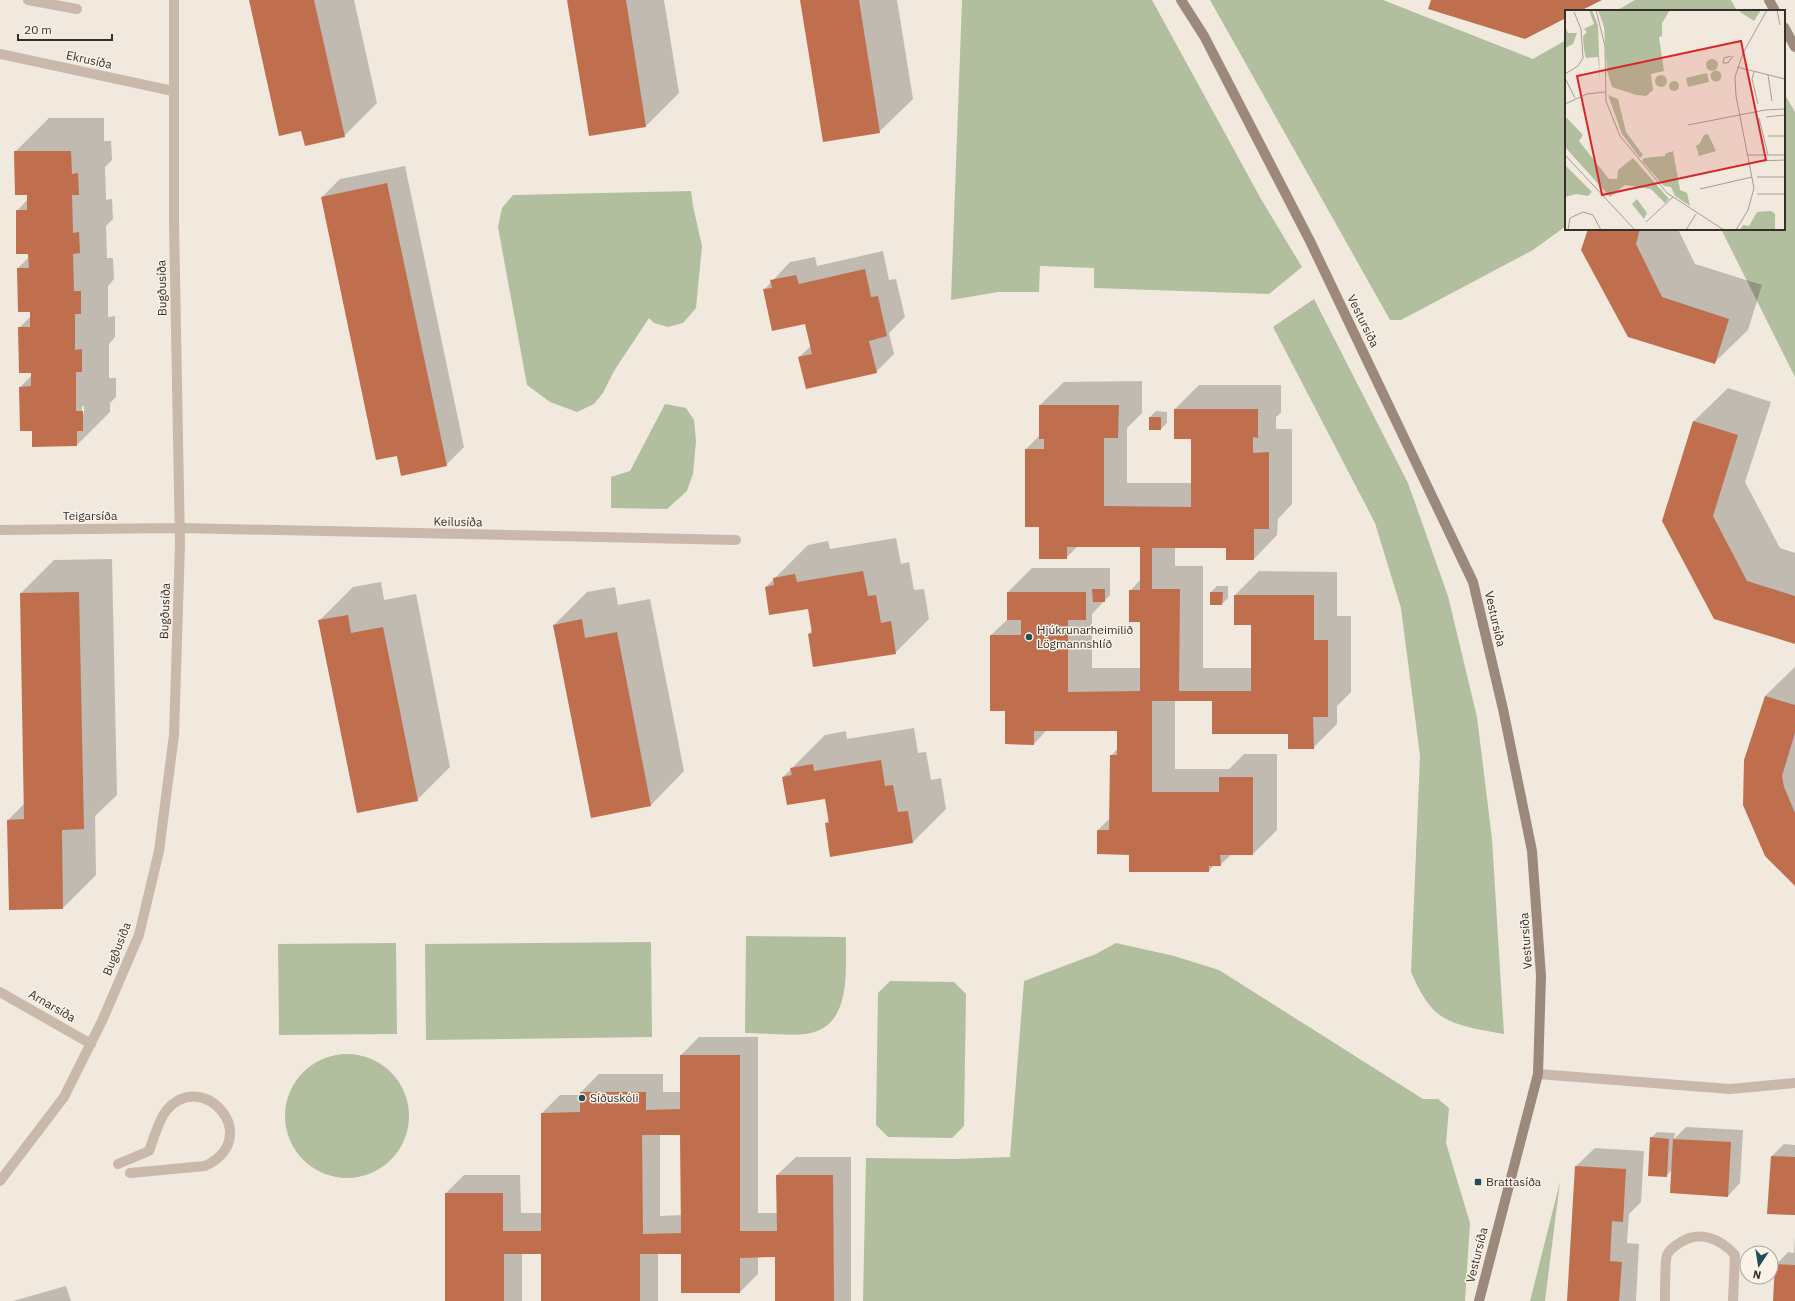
<svg xmlns="http://www.w3.org/2000/svg" width="1795" height="1301" viewBox="0 0 1795 1301" font-family="'IBM Plex Sans',sans-serif">
  <style>
    .green { fill: #b2bf9e }
    .shadow { fill: #0003; fill-rule: evenodd }
    .building { fill: #bf6f4d; fill-rule: evenodd }
    .lines { fill: none; stroke-linecap: round; stroke-linejoin: round }
    .lane { stroke: #c8b9aa; stroke-width: 10 }
    .street { stroke: #c8b9aa; stroke-width: 10 }
    .secondary { stroke: #9c897b; stroke-width: 10 }
    .poi-dot { fill: #214f55; stroke: #f9f3e9; stroke-width: 1.5 }
    .labels { text-anchor: middle; stroke-width: 3; stroke-linejoin: round; paint-order: stroke }
    .street-label { font-size: 12px; fill: #362e29; stroke: #f9f3e9 }
    .poi-label { font-size: 12px; fill: #362e29; stroke: #f9f3e9; text-anchor: start }
    .inset-road { fill: none; stroke: #a69e95; stroke-width: 1 }
    .view { fill: #d62828; fill-opacity: 0.15; stroke: #d62828; stroke-width: 2 }
    .inset-edge { fill: none; stroke: #362e29; stroke-width: 2 }
  </style>
  <rect width="100%" height="100%" fill="#f1e9dd"/>
  <g class="green">
    <path d="M962,0H1152L1261,199L1302,267L1269,294L1094,288V268L1040,266L1039,292H998L951,300Z"/>
    <path d="M1210,0H1383L1533,59L1566,40V226L1533,250L1401,320H1390Z"/>
    <path d="M1635,0H1731L1737,11H1616Z"/>
    <path d="M1784,93L1795,112V377L1721,229H1784Z"/>
    <path d="M691,191L693,206L702,246L696,308L683,323L668,327L654,323L649,318L614,371L603,393L594,404L577,412L550,402L527,385L498,227L502,208L513,195Z"/>
    <path d="M1314,299L1408,483L1448,596L1477,717L1492,839L1504,1034C1483,1030 1453,1027 1436,1012C1425,1002 1417,986 1411,972L1420,756L1401,608L1375,523L1273,327Z"/>
    <path d="M665,404L686,408L694,420L696,441L693,474L687,491L667,509L611,508V477L630,471Z"/>
    <path d="M746,936L846,937C845,971 853,1027 806,1034C788,1036 763,1033 745,1033Z"/>
    <path d="M651,942L652,1037L426,1040L425,944Z"/>
    <path d="M396,943L397,1034L279,1035L278,944Z"/>
    <path d="M1116,943L1174,956L1219,970L1423,1099H1438L1449,1108L1446,1143L1470,1223L1465,1301H863L866,1158L956,1159L1010,1157L1024,981L1096,954Z"/>
    <path d="M890,981L954,982L966,994L964,1126L952,1138L888,1137L876,1125L878,993Z"/>
    <circle cx="347" cy="1116" r="62"/>
    <path d="M1560,1182L1545,1301H1530Z"/>
  </g>
  <g class="shadow">
    <path d="M250,0H354L377,103L344,136L302,130Z"/>
    <path d="M568,0H664L679,93L646,126Z"/>
    <path d="M801,0H897L913,99L879,132Z"/>
    <path d="M49,118H104V141H111L112,160L105,167L106,200L112,199L113,219L106,226L107,258H113L114,279L108,286V317L115,316V337L109,344V378H116V397L110,403V412L77,445L33,430L20,387L32,375L19,328L31,316L18,268L29,257L17,211L28,199L15,152ZM82,406H84V414H82Z"/>
    <path d="M405,166L464,447L446,465L397,454L322,197L340,179Z"/>
    <path d="M1589,229H1678L1695,264L1762,285L1748,330L1714,363Z"/>
    <path d="M883,251L889,280L896,279L905,317L889,333L894,354L876,372L799,357L811,346L806,322L764,290L790,262L815,257L817,266Z"/>
    <path d="M1142,381V413L1127,428V483H1192V438L1175,409L1199,385H1281V413L1276,417V429H1292V504L1278,519L1277,535L1254,559L1227,547H1175V566H1203V668H1252V624L1235,595L1259,571L1337,572V616H1351V692L1337,706V724L1313,748L1289,733L1213,700H1175V769H1229L1244,754H1277V830L1253,854H1232L1220,865H1214L1209,871L1130,854L1098,830L1110,818L1111,756L1118,748V730H1047L1034,744L1006,710L991,635L1008,619V592L1032,568H1110V595L1092,614V668H1141V621L1130,591L1141,579V546H1078L1066,558L1040,526L1026,449L1040,435V405L1064,382Z"/>
    <path d="M1728,388L1771,402L1745,482L1780,548L1795,553V643L1663,521L1694,421Z"/>
    <path d="M1156,411L1167,412V423L1161,429L1150,417Z"/>
    <path d="M896,538L901,564L909,562L914,590L924,589L929,619L895,653L809,634L812,630L809,608L766,587L808,545L828,541L830,549Z"/>
    <path d="M112,559L117,795L95,816L96,875L63,908L10,909L8,820L25,803L21,593L54,560Z"/>
    <path d="M381,582L384,600L416,594L450,767L417,800L319,621L353,587Z"/>
    <path d="M1217,586H1228V598L1222,604L1211,592Z"/>
    <path d="M615,587L618,605L650,599L684,771L651,805L592,817L554,625L587,592Z"/>
    <path d="M1795,667V884L1765,696Z"/>
    <path d="M914,728L918,753L926,752L931,780L941,778L946,809L913,842L826,823L830,819L826,797L783,777L825,735L846,731L847,739Z"/>
    <path d="M699,1037H758V1213H777V1175L796,1157H851V1301H776V1256H758V1274L740,1292H682V1253H658V1301H542V1253H522V1301H446V1193L464,1175H520L521,1213H542V1113L560,1095H581V1092L599,1074H663V1092H681V1055ZM660,1134H681L682,1215L660,1216Z"/>
    <path d="M1686,1127L1743,1130L1740,1183L1728,1196L1672,1170L1666,1176L1651,1138L1657,1132L1675,1133L1674,1139Z"/>
    <path d="M1784,1144L1795,1145V1214L1772,1156Z"/>
    <path d="M1595,1148L1644,1151L1641,1202L1629,1214L1627,1243L1639,1244L1636,1301H1568L1576,1166Z"/>
    <path d="M1795,1237V1301H1774L1776,1265L1788,1252L1794,1253Z"/>
    <path d="M66,1286L71,1301H13Z"/>
  </g>
  <g class="building">
    <path d="M249,0H314L345,137L305,146L301,131L279,136Z"/>
    <path d="M567,0H626L646,127L589,136Z"/>
    <path d="M800,0H859L880,133L823,142Z"/>
    <path d="M1431,0H1602L1580,11H1566V18L1525,39L1428,9Z"/>
    <path d="M14,151H71L72,174L78,173L79,195H72L73,233L79,232L80,253L73,254L74,291H81V314H75V350L82,349V372H76V411H83V431H77V446L32,447V431H20L19,387L31,386V373H19L18,327H30V312H18L17,268H29L28,254H16V210H27V195H15Z"/>
    <path d="M387,183L447,466L401,476L397,456L376,460L321,197Z"/>
    <path d="M1588,229H1640L1636,244L1662,297L1729,319L1715,364L1628,337L1581,250Z"/>
    <path d="M865,269L871,297L878,296L887,336L869,341L877,373L806,389L798,357L812,354L805,324L772,331L763,289L772,288L770,280L796,275L799,284Z"/>
    <path d="M1039,405H1119L1118,438H1104V506L1191,507V439H1174V409H1258V438L1253,437V453L1269,452V529H1254V560H1226V548H1152V589H1180L1179,691H1251V625H1234V595H1314V640H1328V717H1313L1314,749H1288V734H1212V701H1152V792H1219V777H1253V855H1220L1221,866H1209V872H1129V855L1097,854V830H1109L1110,755H1117V731H1034V745L1005,744V711H990V635H1021V620H1007V592H1086V620H1068V692L1140,691V622H1129V590H1140V547H1067V559H1039V527H1025V449H1044V439H1039Z"/>
    <rect x="1149" y="417" width="12" height="13"/>
    <path d="M1693,421L1738,435L1713,516L1747,581L1795,596V644L1714,619L1662,521Z"/>
    <path d="M863,571L868,596L876,595L881,623L891,621L896,654L813,667L808,634L812,633L808,609L769,615L765,587L774,585L773,578L795,574L797,582Z"/>
    <path d="M1092,589H1105V602H1093Z"/>
    <path d="M79,592L84,829L62,830L63,909L9,910L7,820L24,819L20,593Z"/>
    <path d="M1210,592H1223L1222,605H1210Z"/>
    <path d="M348,615L351,633L383,627L418,801L357,813L318,620Z"/>
    <path d="M582,619L585,638L617,632L651,806L591,818L553,625Z"/>
    <path d="M1765,696L1795,705V733L1782,776L1784,787L1795,813V886L1765,856L1743,805L1744,760Z"/>
    <path d="M881,760L885,786L893,785L898,812L908,811L913,843L830,857L825,823H829L825,799L787,805L782,777L792,775L790,768L813,764L814,771Z"/>
    <path d="M680,1055H740V1231H777L776,1175H833L834,1301H775V1257L740,1258V1293H681V1254H640V1301H541V1254H504V1301H445V1193H503V1231H541V1113L580,1112V1092H646V1110L680,1109ZM642,1135H680L681,1233L643,1234Z"/>
    <path d="M1650,1137L1669,1139L1667,1177L1648,1176Z"/>
    <path d="M1673,1139L1731,1142L1728,1197L1670,1193Z"/>
    <path d="M1771,1156L1795,1157V1215L1767,1214Z"/>
    <path d="M1575,1166L1626,1169L1623,1222L1612,1221L1610,1261L1622,1262L1619,1301H1567Z"/>
    <path d="M1775,1264L1795,1265V1301H1773Z"/>
  </g>
  <g class="lines">
    <g class="lane">
      <path d="M118,1164L149,1151C153,1140 159,1120 166,1111C203,1066 265,1138 205,1166L130,1173"/>
      <path d="M1665,1301C1665,1293 1665,1260 1667,1255C1669,1250 1676,1245 1681,1242C1700,1230 1721,1239 1735,1255L1733,1301"/>
    </g>
    <g class="street">
      <path d="M28,0L77,9"/>
      <path d="M0,54L173,91"/>
      <path d="M0,530L180,528L736,540"/>
      <path d="M0,992L91,1044"/>
      <path d="M1538,1074L1730,1089L1795,1083"/>
      <path d="M0,1181L64,1097L102,1021L139,935L159,851L174,735L180,544L174,223V0"/>
    </g>
    <g class="secondary">
      <path d="M1181,0L1204,36L1310,241L1473,582L1503,709L1532,851L1541,976L1538,1074L1479,1301"/>
      <path d="M1769,0L1775,11"/>
      <path d="M1784,27L1795,47"/>
    </g>
  </g>
  <g class="poi-dot">
    <circle cx="1029" cy="637" r="4"/>
    <circle cx="582" cy="1098" r="4"/>
    <rect x="1474" y="1178" width="8" height="8" rx="2"/>
  </g>
  <g class="labels">
    <g class="street-label">
      <text transform="translate(89 60) rotate(12)" y="4">Ekrusíða</text>
      <text transform="translate(162 288) rotate(-91)" y="4">Bugðusíða</text>
      <text transform="translate(1363 321) rotate(64)" y="4">Vestursíða</text>
      <text x="90" y="520">Teigarsíða</text>
      <text transform="translate(458 522) rotate(1)" y="4">Keilusíða</text>
      <text transform="translate(165 611) rotate(-88)" y="4">Bugðusíða</text>
      <text transform="translate(1495 619) rotate(77)" y="4">Vestursíða</text>
      <text transform="translate(1526 941) rotate(-94)" y="4">Vestursíða</text>
      <text transform="translate(117 949) rotate(-68)" y="4">Bugðusíða</text>
      <text transform="translate(52 1006) rotate(30)" y="4">Arnarsíða</text>
      <text transform="translate(1477 1255) rotate(-76)" y="4">Vestursíða</text>
    </g>
    <g class="poi-label">
      <text x="1037" y="634">Hjúkrunarheimilið<tspan x="1037" dy="14">Lögmannshlíð</tspan></text>
      <text x="590" y="1102">Síðuskóli</text>
      <text x="1486" y="1186">Brattasíða</text>
    </g>
  </g>
  <g transform="translate(1565 10)">
    <rect width="220" height="220" fill="#f1e9dd"/>
    <path d="M24,0H27L33,15L35,72L33,47L21,48L19,40L18,26L22,22L19,19L29,14ZM33,0H105L97,13V26L94,27L99,61L86,64L88,80L81,86L71,85L47,77L42,61L39,17ZM176,0H196L189,11L175,2ZM0,17L3,23H12L8,34L0,38ZM141 55a6 6 0 1 1 12 0a6 6 0 1 1-12 0ZM145.5 66a5.5 5.5 0 1 1 11 0a5.5 5.5 0 1 1-11 0ZM142,63L144,72L123,77L121,68ZM90 71a6 6 0 1 1 12 0a6 6 0 1 1-12 0ZM104 76a5 5 0 1 1 10 0a5 5 0 1 1-10 0ZM43,85L53,89L61,122L78,145L75,148L57,124ZM0,106L18,125L14,131L44,169H52L53,160L68,148L104,189L100,193L86,179L60,175L45,187L0,137ZM143,124L151,141L134,146L131,136L135,133L139,125ZM108,141L115,180L122,183L125,196L110,186L106,177L99,176L77,151L79,148L100,146V144ZM0,155L27,182L23,186L11,184L0,187ZM72,189L82,203L79,209L67,194ZM206,201L210,204V220H175L178,215L184,216L192,202Z" fill="#b2bf9e"/>
    <path class="inset-road" d="M31,0L40,36L41,91L55,126L102,183L159,220M212,0L215,15M166,46L159,48L158,53H163L168,46M172,57L220,69M189,62L187,69L193,94M0,64L13,56L18,48L16,19L9,2M203,65L207,91M0,68L10,88M0,94L22,84L40,82M201,107L220,105M194,108L203,145M123,115L200,100L220,99M203,126H220M0,145L70,220M183,145H220M194,151L220,150M192,167H220M135,179L187,167M192,184H220M81,212L108,187M3,220L5,208L18,202L28,205L36,220M121,220L131,204M171,220L183,200L189,178L171,86L170,67L178,43L202,0"/>
    <path class="view" d="M176,31L201,150L37,185L12,66Z"/>
    <rect width="220" height="220" class="inset-edge"/>
  </g>
  <g transform="translate(1759 1265) rotate(192)"><circle r="19" fill="#f9f3e9" stroke="#aba49c"/>
  <path d="M0-3L7 15L0 10L-7 15Z" fill="#214f55"/>
  <text y="-6" font-size="11" font-weight="bold" text-anchor="middle" fill="#362e29">N</text>
  </g>
  <path d="M18 34v6h94v-6" fill="none" stroke="#362e29" stroke-width="2"/>
  <text x="24" y="34" font-size="12" fill="#362e29" stroke="#f9f3e9" stroke-width="3" paint-order="stroke">20 m</text>
</svg>
